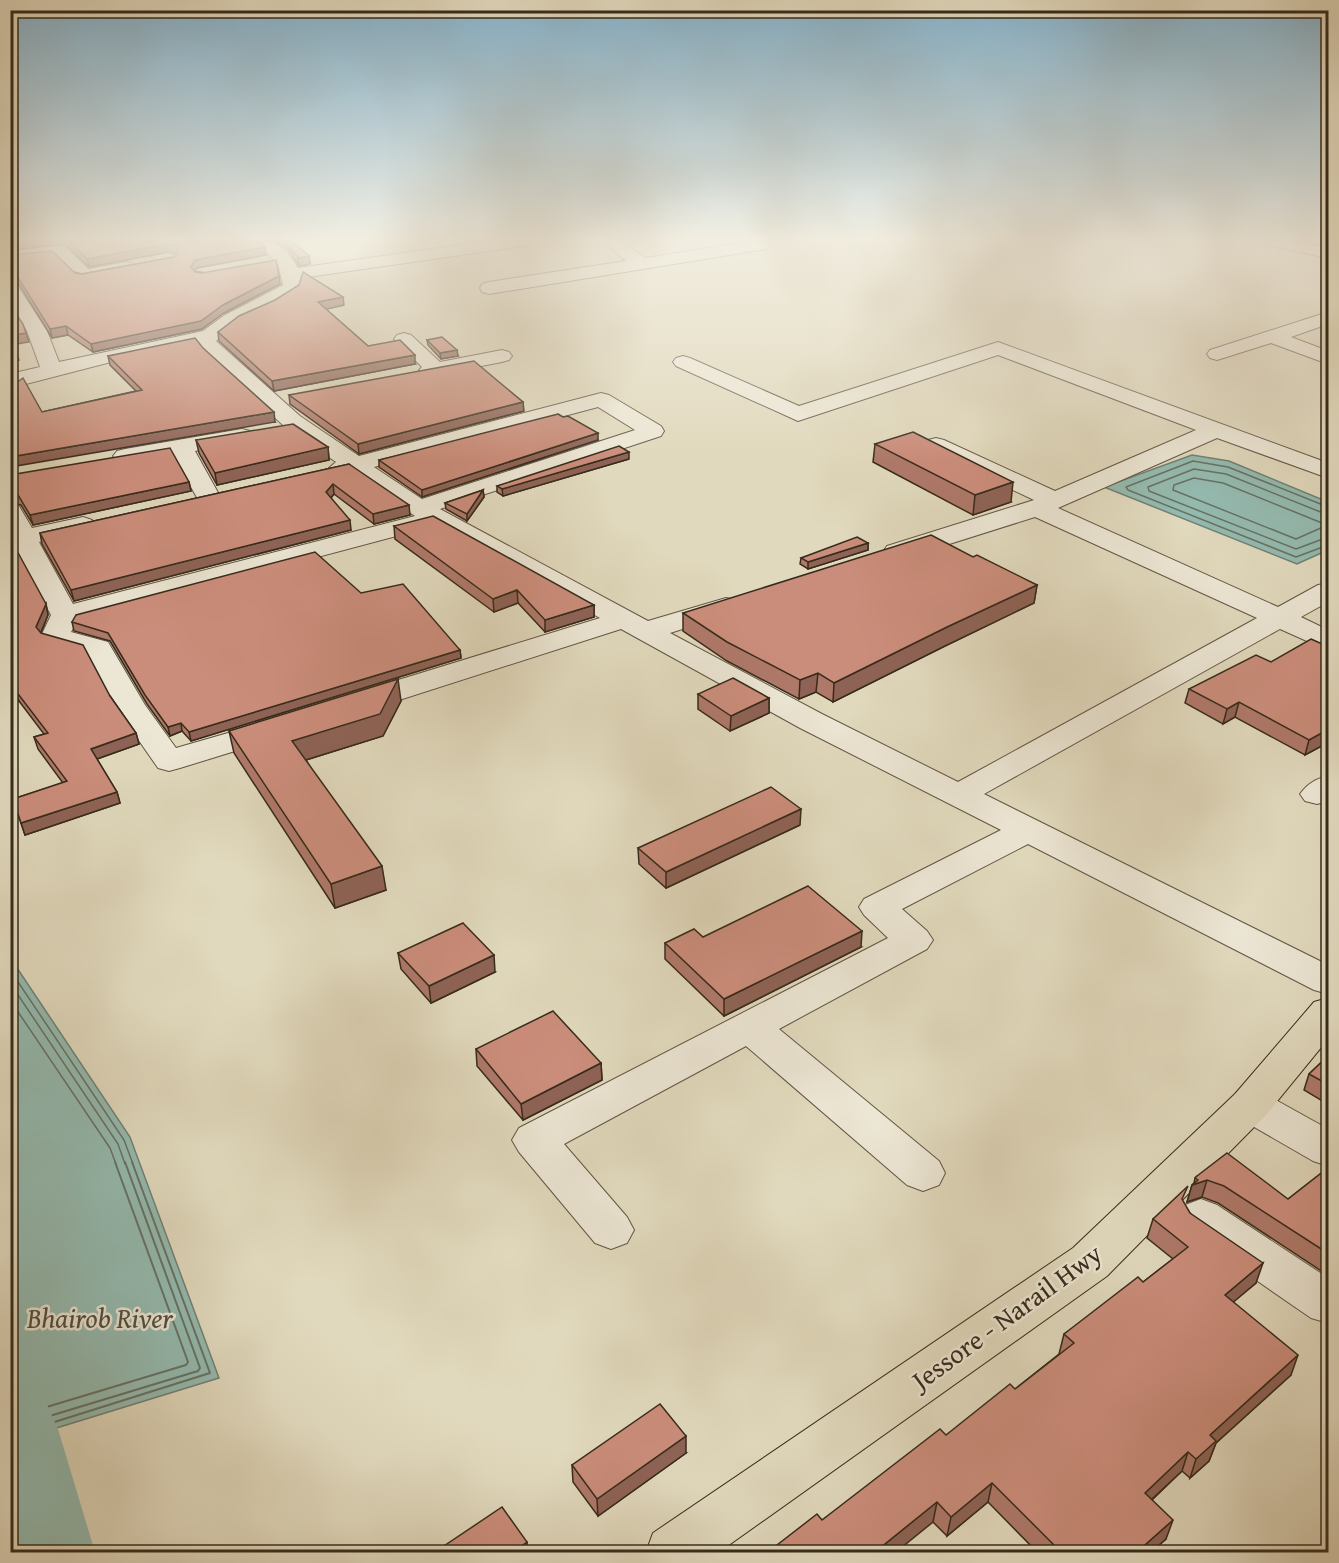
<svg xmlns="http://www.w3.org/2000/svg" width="1339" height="1563" viewBox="0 0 1339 1563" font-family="'Gentium Book Plus',serif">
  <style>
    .water { fill: #94baaf; stroke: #6f8174; stroke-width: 1.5 }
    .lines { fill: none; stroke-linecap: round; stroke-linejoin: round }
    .shore-far1 { stroke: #667265; stroke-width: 1.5 }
    .shore { stroke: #667265; stroke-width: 2 }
    .river { fill: #94baaf; fill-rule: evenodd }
    .minor-casing { stroke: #625644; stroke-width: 2 }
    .highway-casing { stroke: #372b1b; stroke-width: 2 }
    .minor { fill: #ece6d4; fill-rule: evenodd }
    .highway { fill: #e1d9bd; fill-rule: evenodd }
    .wall { fill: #af796a; stroke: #372b1b; stroke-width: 1.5 }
    .shaded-wall { fill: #8e6356; stroke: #372b1b; stroke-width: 1.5 }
    .building { fill: #cb8d7b; stroke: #372b1b; stroke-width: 1.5 }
    .labels { text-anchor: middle; stroke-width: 5; stroke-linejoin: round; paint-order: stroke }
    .near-street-label { font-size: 27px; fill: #372b1b; stroke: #ece6d4 }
    .near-water-label { font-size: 28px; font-style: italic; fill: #4e4f40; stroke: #ece6d4 }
  </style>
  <rect width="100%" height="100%" fill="#e1d9bd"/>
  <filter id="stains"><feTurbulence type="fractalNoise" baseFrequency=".00333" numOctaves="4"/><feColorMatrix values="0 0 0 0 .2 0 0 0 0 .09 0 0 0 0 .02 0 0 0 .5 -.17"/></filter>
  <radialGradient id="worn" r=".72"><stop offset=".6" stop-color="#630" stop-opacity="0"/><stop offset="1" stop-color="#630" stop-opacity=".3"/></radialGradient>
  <g class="water">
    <path d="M1192,455L1229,461L1328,502V550L1297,564L1104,487Z"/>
    <path d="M11,959L130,1137L219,1378L11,1442Z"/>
  </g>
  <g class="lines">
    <g class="shore-far1">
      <path d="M1194,478L1223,483L1322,523L1323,527L1296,539L1173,490L1174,485Z"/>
      <path d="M1328,507L1228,467L1193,461L1126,487L1128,490L1296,557L1328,545"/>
      <path d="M1328,515L1226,474L1194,469L1148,487L1149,491L1296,549L1328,537"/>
      <path d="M10,970L124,1140L133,1164"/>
      <path d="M10,983L118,1144L125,1164"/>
      <path d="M10,1000L110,1148L116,1164"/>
    </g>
    <g class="shore">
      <path d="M10,1418L186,1365L188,1362L115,1162"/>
      <path d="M10,1428L198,1371L200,1368L125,1162"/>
      <path d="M10,1436L210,1373L132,1162"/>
    </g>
    <path class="river" d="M10,1385L44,1398L58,1429L95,1552H10Z"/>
    <defs>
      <g id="minor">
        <path d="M136,241H163L158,245L187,266L184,270H172L137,247L134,243Z"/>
        <path d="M255,241H273L287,252L298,268L489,241H532L530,245L524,246L301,278V287L299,291L275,306L239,323L216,341L300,416L359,456L601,393L609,395L661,426L664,431L661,436L440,509L648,621L726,598L736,600L740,606L736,612L670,633L822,714L958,782L1257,618L1035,517L905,558L896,560L887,558L883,552L887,546L1034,500L928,450L924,445L928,440L936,438L944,440L1055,491L1196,430L998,355L798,421L676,366L673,362L676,358L683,356L690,358L799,406L998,342L1328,463V478L1217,438L1058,508L1278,607L1318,585L1328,583V602L1301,617L1328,630V649L1318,646L1280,629L984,794L1328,965V994L1314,990L1028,844L902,909L927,931L933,940L927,949L779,1029L939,1161L945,1173L939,1185L923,1191L907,1185L746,1046L564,1144L627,1217L634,1230L627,1243L611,1249L595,1243L519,1152L512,1140L519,1128L888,938L864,915L859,907L864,899L1001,830L800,728L621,629L368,710L357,712L346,710L342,703L346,696L600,618L434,526L77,621L71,632L108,642L145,705L176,748L273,720L284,722L289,729L284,736L180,768L169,771L158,768L115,706L87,654L45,642L41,636L51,615L10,537V504L19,506L32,528L83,517L92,520L96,525L92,530L39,542L73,604L415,516L351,473L341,475L333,473L329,468L336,462L284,426L206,355L198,344L111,362L22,385L18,390L10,391V374L40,367L27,331L10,305V284L17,285L47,331L59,362L203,331L225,315L283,285L278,264ZM598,407L635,430L422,499L374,467Z"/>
        <path d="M602,241H621L645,258L754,241H766L769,245L766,249L760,250L489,294L482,292L480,288L482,284L489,282L626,261Z"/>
        <path d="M1264,241H1296L1328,248V258L1267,245Z"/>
        <path d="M59,245L65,246L88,269L126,262L132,263L135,267L132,271L84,280L78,279L55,256L10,262V252Z"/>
        <path d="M1328,312V324L1291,337L1328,351V364L1271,343L1217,360L1210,358L1207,354L1210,350Z"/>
        <path d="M404,333L411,335L440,362L502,350L509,352L512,356L509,360L502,362L430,376L423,374L419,370L422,367L394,339L397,335Z"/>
        <path d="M242,429L250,431L253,436L250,441L195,451L221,498L218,503L209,505L200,503L173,455L125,463L117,461L113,456L117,451L125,449Z"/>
        <path d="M1328,776V801L1317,804L1305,801L1300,794C1308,783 1316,779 1328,776Z"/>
        <path d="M1250,1089L1265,1094L1328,1129V1166L1313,1161L1235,1116L1229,1105L1235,1094Z"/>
        <path d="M1201,1199L1217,1205L1328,1278V1323L1311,1318L1185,1231L1178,1218L1185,1205Z"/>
      </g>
      <path id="highway" d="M1328,998V1039L1265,1116L1107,1276L719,1552H646L653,1533L1073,1248L1235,1094L1314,1002Z"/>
    </defs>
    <use href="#minor" class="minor-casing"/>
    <use href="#highway" class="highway-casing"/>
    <use href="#minor" class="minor"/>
    <use href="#highway" class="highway"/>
  </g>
  <g class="wall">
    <path d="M10,241H258L266,255L197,268L194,271L280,284L224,313L202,329L93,352L68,335L52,338L19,284L10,282V255L82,274L174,257L177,254L169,252L89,267L65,244L10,250Z"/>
    <path d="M265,241H291L309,256L310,264L299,266L288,249L277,242Z"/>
    <path d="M344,305L326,309L368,346L415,364L274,391L219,341L218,332Z"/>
    <path d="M427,340L458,356L441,359L428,345Z"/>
    <path d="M203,348L275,422L42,412L136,391L110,365L108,356Z"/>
    <path d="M289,395L524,411L359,454L290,404Z"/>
    <path d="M563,417L598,440L422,497L379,467V460Z"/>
    <path d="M196,440L328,447L329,460L217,485L199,453Z"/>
    <path d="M875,444L1011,502L973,515L873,462Z"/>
    <path d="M629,459L503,496L497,492V486Z"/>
    <path d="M349,464L410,515L374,524L334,494L331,498L351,530L74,601L42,544L40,533Z"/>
    <path d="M10,475L189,482L191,491L33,525L21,505L10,502Z"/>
    <path d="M483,490L484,497L467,521L446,509L445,503Z"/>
    <path d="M394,526L594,605V617L545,632L518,603L494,612L395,539Z"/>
    <path d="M868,543V550L808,569L800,564L801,558Z"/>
    <path d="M973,557L1037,585L1034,603L945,646L833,702L816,692L799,699L727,661L683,631V613Z"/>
    <path d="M361,593L460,650L461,658L191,741L182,731L170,736L147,704L110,641L74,631L72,622Z"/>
    <path d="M46,604L48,615L41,633L110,696L136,733L139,744L97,759L117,792L120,803L25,835L13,799L63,783L38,749L34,737L44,734L19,701L10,704Z"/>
    <path d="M1329,647V742L1305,755L1235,717L1223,724L1185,703L1189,689L1271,662Z"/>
    <path d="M698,694L769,698V713L730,731L698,709Z"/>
    <path d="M401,701L383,736L306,760L386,890L335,908L234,753L229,731Z"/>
    <path d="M800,825L666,888L639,864L638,848Z"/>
    <path d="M703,937L861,947L724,1016L665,959V943Z"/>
    <path d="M398,953L495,972L431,1003L401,969Z"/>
    <path d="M476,1049L601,1063L602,1080L523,1120L477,1066Z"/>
    <path d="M1329,1055V1105L1304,1090L1309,1074Z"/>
    <path d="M1329,1167V1276L1218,1203L1202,1197L1187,1202L1192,1185L1194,1183L1195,1178L1197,1176L1288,1199Z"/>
    <path d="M1183,1202L1190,1213L1256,1283L1233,1302L1291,1375L1216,1443L1209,1461L1190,1478L1182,1471L1152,1500L1166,1539L1151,1552H1037L988,1502L947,1536L933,1522L822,1520L946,1435L1015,1389L1059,1354L1064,1334L1143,1282L1173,1259L1147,1238L1153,1219Z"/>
    <path d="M686,1453L598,1516L573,1482L572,1465Z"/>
  </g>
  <g class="shaded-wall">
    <path d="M25,241H65V244L10,250V242Z"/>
    <path d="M167,244L169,252L89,267L87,259Z"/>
    <path d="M265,247L266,255L197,268L192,275L191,267L195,260Z"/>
    <path d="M309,256L310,264L299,266L298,258Z"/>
    <path d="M279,276L280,284L224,313L202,329L93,352L91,344L223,305Z"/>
    <path d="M343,297L344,305L319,311L318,302Z"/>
    <path d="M66,326L68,335L52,338L50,329Z"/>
    <path d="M26,333L29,342L10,345V336Z"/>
    <path d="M457,350L458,356L441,359L440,353Z"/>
    <path d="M16,351L19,360L11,361L10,352Z"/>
    <path d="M415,355V364L274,391L272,381Z"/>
    <path d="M14,361L16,370L10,372V362Z"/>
    <path d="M523,402L524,411L359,454L358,444Z"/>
    <path d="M274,412L275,422L10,467V457Z"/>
    <path d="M598,433V440L422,497V490Z"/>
    <path d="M328,447L329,460L217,485L215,473Z"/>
    <path d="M629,452V459L503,496L502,489Z"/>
    <path d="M189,482L191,491L33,525L30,515Z"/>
    <path d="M1013,482L1011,502L973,515L975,495Z"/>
    <path d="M333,484L334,494L327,502L326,492Z"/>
    <path d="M483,490L484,497L467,521V514Z"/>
    <path d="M409,505L410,515L374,524L373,514Z"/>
    <path d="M350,520L351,530L74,601L71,590Z"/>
    <path d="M868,543V550L808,569V562Z"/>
    <path d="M1037,585L1034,603L945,646L833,702L834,683L947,627Z"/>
    <path d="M517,590L518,603L494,612L493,599Z"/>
    <path d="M46,604L48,615L39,637L36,627Z"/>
    <path d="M594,605V617L545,632V620Z"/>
    <path d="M460,650L461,658L191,741L189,732Z"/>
    <path d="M818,673L816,692L799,699L800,680Z"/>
    <path d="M398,679L401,701L383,736L296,763L292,741Z"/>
    <path d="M15,690L19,701L10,704V692Z"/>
    <path d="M769,698V713L730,731L731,716Z"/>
    <path d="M1239,702L1235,717L1223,724L1227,709Z"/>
    <path d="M181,723L182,731L170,736L168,727Z"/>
    <path d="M1329,729V742L1305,755L1309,740Z"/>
    <path d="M136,733L139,744L94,760L91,749Z"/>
    <path d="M117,792L120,803L25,835L21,823Z"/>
    <path d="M801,809L800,825L666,888V872Z"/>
    <path d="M382,866L386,890L335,908L331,884Z"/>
    <path d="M862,931L861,947L724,1016V999Z"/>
    <path d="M494,955L495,972L431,1003L429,986Z"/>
    <path d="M601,1063L602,1080L523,1120L521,1104Z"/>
    <path d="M1207,1180L1202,1197L1187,1202L1192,1185Z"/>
    <path d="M1263,1263L1256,1283L1218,1315L1225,1295Z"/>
    <path d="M1298,1355L1291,1375L1216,1443L1209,1461L1190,1478L1196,1459L1210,1435Z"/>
    <path d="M686,1436V1453L598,1516L597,1499Z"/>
    <path d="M1188,1452L1182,1471L1138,1512L1145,1493Z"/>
    <path d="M992,1483L988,1502L947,1536L951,1517Z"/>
    <path d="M937,1502L933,1522L896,1552H875Z"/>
    <path d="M1173,1520L1166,1539L1151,1552H1137Z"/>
    <path d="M527,1542L528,1552H513Z"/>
  </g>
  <g class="building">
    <path d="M10,241H25L10,242Z"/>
    <path d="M68,241H258L265,247L195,260L191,267L195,272L202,273L276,260L279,276L223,305L201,321L91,344L66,326L50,329L17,276L10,274V255L52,251L75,273L82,274L174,257L179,251L175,246L167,244L87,259Z"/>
    <path d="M285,241H291L309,256L298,258Z"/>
    <path d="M303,272L343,297L318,302L368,346L400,340L415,355L272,381L218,332L239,316L275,300L299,285Z"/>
    <path d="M10,305L23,324L26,333L10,336Z"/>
    <path d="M442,337L457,350L440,353L427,340Z"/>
    <path d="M195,338L203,348L274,412L10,457V384L16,383L23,378L42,412L142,390L108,356Z"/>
    <path d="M10,343L16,351L10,352Z"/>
    <path d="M10,355L14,361L10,362Z"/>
    <path d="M474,361L523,402L358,444L289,395Z"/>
    <path d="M558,414L563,417L568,416L598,433L422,490L379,460Z"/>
    <path d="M293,424L328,447L215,473L196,440Z"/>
    <path d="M913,432L1013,482L975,495L875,444Z"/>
    <path d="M619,446L629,452L502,489L497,486Z"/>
    <path d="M170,448L189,482L30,515L18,495L10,493V475Z"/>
    <path d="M349,464L409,505L373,514L333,484L326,492L350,520L71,590L40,533Z"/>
    <path d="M483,490L467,514L445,503Z"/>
    <path d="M433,516L594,605L545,620L517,590L493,599L394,526Z"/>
    <path d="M931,535L973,557L977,555L1037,585L947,627L834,683L818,673L800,680L727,642L683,613Z"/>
    <path d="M857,537L868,543L808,562L801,558Z"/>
    <path d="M10,538L46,604L36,627L41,633L83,645L110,696L136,733L91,749L117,792L21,823L13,799L67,781L34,737L48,733L15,690L10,692Z"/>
    <path d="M315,552L361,593L403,584L460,650L189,732L181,723L168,727L145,695L108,633L72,622L76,615Z"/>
    <path d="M1311,639L1329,647V729L1309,740L1239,702L1227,709L1189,689L1256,655L1271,662Z"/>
    <path d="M733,678L769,698L731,716L698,694Z"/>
    <path d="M398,679L380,714L292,741L382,866L331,884L229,731Z"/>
    <path d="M771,787L801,809L666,872L638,848Z"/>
    <path d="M808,886L862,931L724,999L665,943L694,929L703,937Z"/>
    <path d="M463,923L494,955L429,986L398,953Z"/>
    <path d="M553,1011L601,1063L521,1104L476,1049Z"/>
    <path d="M1329,1055V1085L1309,1074Z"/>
    <path d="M1227,1153L1288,1199L1329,1167V1254L1224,1186L1207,1180L1192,1185L1198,1180L1195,1178L1197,1176Z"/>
    <path d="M1188,1186L1182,1199L1190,1213L1263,1263L1225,1295L1298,1355L1210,1435L1216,1441L1196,1459L1188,1452L1145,1493L1173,1520L1137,1552H1061L992,1483L951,1517L937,1502L875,1552H768L817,1514L822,1520L940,1429L946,1435L1010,1384L1015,1389L1074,1343L1064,1334L1138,1277L1143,1282L1188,1247L1153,1219Z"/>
    <path d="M660,1404L686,1436L597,1499L572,1465Z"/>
    <path d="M502,1507L527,1542L513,1552H435Z"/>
  </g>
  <linearGradient id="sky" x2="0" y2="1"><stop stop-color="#86b6d1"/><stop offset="0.52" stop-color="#f2eee1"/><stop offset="1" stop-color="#f2eee1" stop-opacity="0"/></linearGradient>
  <rect width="1339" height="460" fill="url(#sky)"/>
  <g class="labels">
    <g class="near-street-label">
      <text transform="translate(1007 1317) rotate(-36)" y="9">Jessore - Narail Hwy</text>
    </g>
    <g class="near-water-label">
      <text x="100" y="1328">Bhairob River</text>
    </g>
  </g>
  <rect width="1339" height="1563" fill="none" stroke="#e1d9bd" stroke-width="36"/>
  <rect x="12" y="12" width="1315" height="1539" fill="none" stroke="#372b1b" stroke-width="3"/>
  <rect x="18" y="18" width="1303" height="1527" fill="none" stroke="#372b1b" stroke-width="1.5"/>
  <rect width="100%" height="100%" filter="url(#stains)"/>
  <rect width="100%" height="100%" fill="url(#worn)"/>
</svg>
